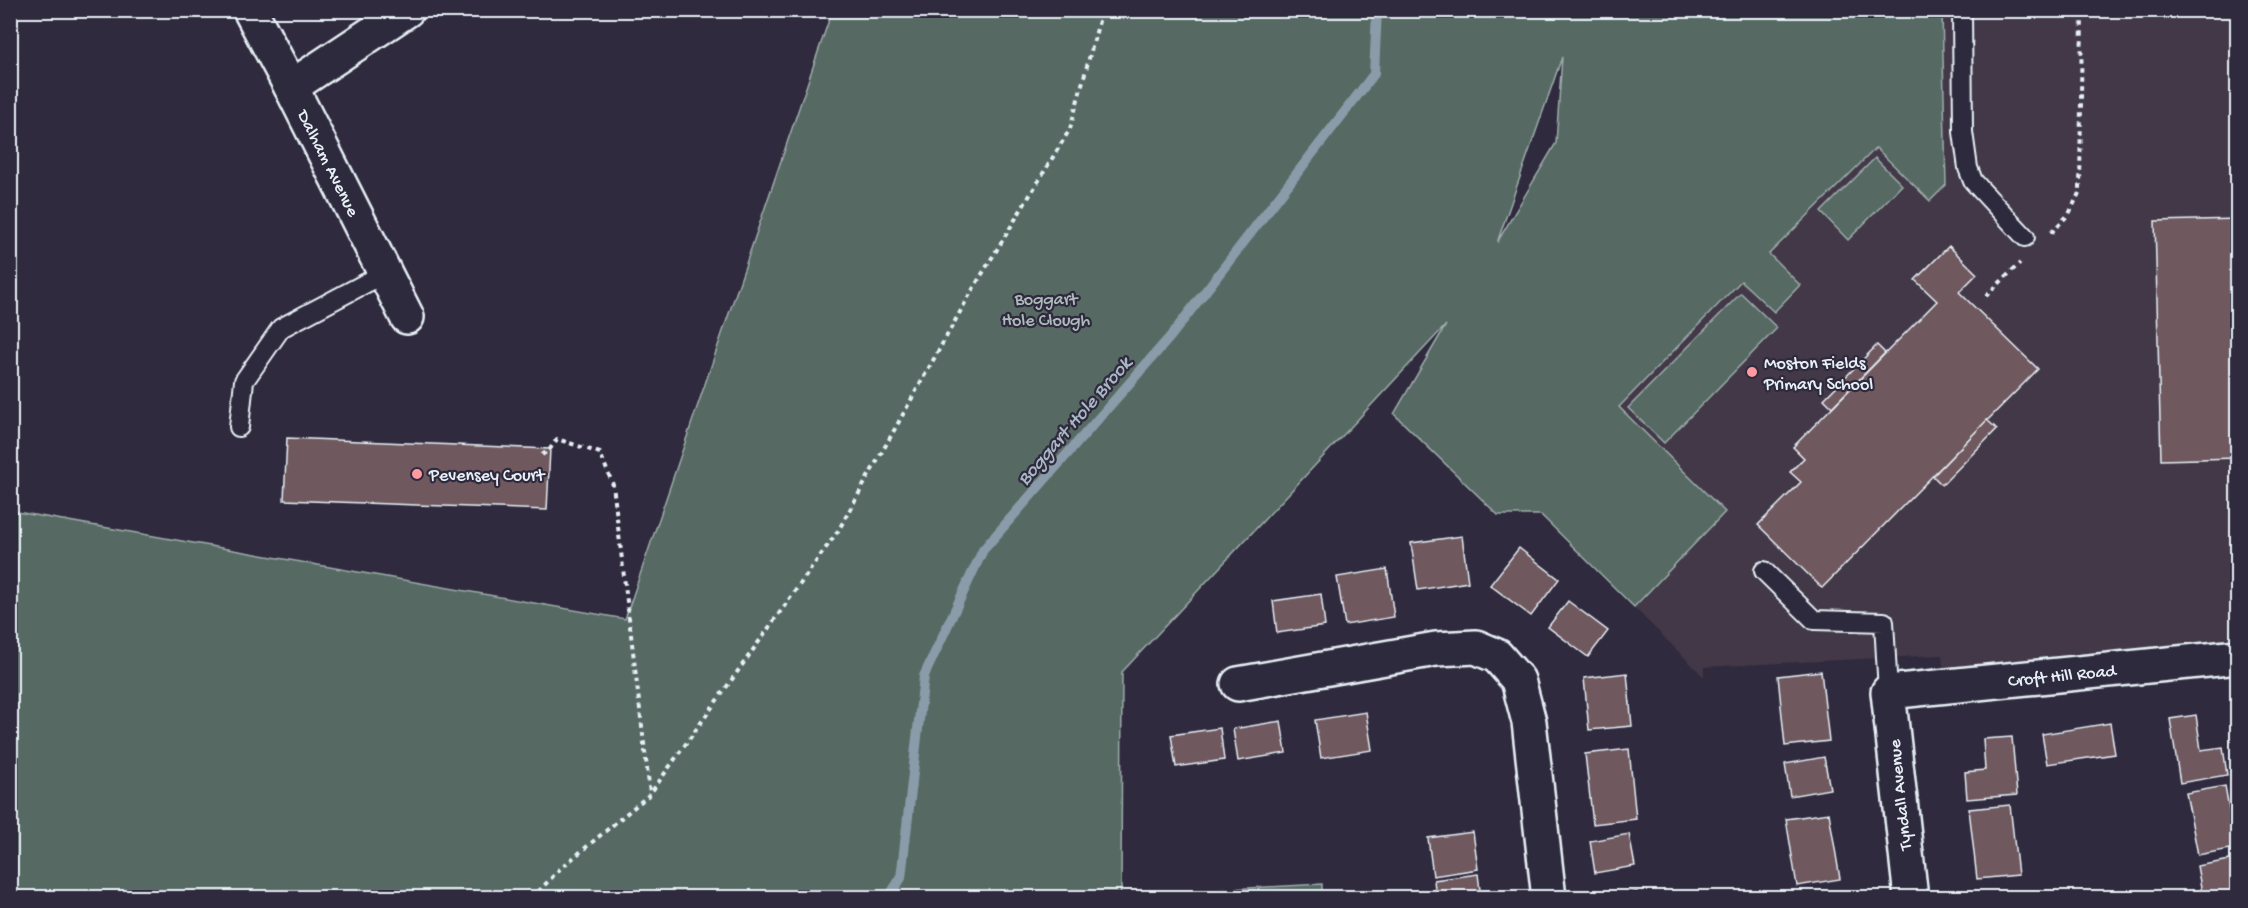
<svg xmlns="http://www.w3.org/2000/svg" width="2248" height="908" viewBox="0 0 2248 908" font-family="'Gochi Hand',sans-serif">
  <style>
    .built { fill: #423847 }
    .green { fill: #566962; stroke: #9fadad; stroke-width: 1.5; fill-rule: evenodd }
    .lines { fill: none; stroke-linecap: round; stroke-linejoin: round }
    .stream { stroke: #8a9ba9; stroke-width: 10 }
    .building { fill: #6f595e; stroke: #e8f1f8; stroke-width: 1.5 }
    .service-casing { stroke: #e8f1f8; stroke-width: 22 }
    .minor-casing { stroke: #e8f1f8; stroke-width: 38 }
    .path { stroke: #e8f1f8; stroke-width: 4; stroke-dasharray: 4.5 4.5; stroke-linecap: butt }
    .service { stroke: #2f2a3d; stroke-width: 18 }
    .minor { stroke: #2f2a3d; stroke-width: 33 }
    .poi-dot { fill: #ff9aa2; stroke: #2f2a3d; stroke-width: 2 }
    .labels { text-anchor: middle; stroke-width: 4.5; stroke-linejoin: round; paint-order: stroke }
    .street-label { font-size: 18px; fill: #e8f1f8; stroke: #2f2a3d }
    .park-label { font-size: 18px; fill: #aebbbc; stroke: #2f2a3d }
    .poi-label { font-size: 18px; fill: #e8f1f8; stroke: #2f2a3d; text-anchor: start }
    .water-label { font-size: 20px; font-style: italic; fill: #a9b8c4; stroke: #2f2a3d }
  </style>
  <rect width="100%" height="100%" fill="#2f2a3d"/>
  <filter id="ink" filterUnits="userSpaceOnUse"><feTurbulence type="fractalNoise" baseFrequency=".0167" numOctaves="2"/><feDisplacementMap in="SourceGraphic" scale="12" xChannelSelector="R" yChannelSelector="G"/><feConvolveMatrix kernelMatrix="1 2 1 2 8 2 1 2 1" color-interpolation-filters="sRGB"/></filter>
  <g filter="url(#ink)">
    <path class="built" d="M1939,10L2073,13V10L2237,11V643L2081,661L2080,653L1943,668L1942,655L1704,667V677L1541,515H1498L1394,414L1556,143L1564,40L1570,11Z"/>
    <g class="green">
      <path d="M1568,11L1569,14L1570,10L1939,11L1942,12L1946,185L1930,201L1876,148L1769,254L1800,285L1774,312L1741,281L1619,407L1725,512L1634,607L1541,515H1498L1394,414L1446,325L1122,672L1121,895L1322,884V897H11V511L625,619L832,11ZM1562,57L1556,143L1498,241V240Z"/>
      <path d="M1875,158L1902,185L1848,240L1821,212Z"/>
      <path d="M1741,293L1777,328L1664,443L1628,408Z"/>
    </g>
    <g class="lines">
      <path class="stream" d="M888,898L901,878L924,676L983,550L1170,337L1374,74L1377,10"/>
    </g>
    <g class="building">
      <path d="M2238,219V458L2161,460L2155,221Z"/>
      <path d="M1949,246L1977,274L1959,292L2038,369L1822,588L1758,525L1801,482L1790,472L1804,458L1793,447L1937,301L1915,280Z"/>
      <path d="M1877,345L1885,353L1832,407L1824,399Z"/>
      <path d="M1987,420L1997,429L1942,485L1933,476Z"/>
      <path d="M287,438L550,449L547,510L284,500Z"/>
      <path d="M1462,536L1468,582L1418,590L1411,543Z"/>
      <path d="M1519,548L1559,579L1531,616L1490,585Z"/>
      <path d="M1387,569L1394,617L1345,625L1337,577Z"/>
      <path d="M1321,594L1325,626L1277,633L1273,601Z"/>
      <path d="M1568,601L1608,631L1588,657L1548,627Z"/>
      <path d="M1821,671L1829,741L1785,746L1778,676Z"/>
      <path d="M1627,673L1632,726L1589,730L1584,678Z"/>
      <path d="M1366,712L1372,750L1321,758L1315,720Z"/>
      <path d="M2196,715L2201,750L2223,747L2227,775L2180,783L2170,719Z"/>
      <path d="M1281,721L1286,753L1238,761L1233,729Z"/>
      <path d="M2110,723L2115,754L2047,764L2042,734Z"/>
      <path d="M1220,728L1224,760L1176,767L1171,735Z"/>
      <path d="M2012,737L2017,795L1967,799L1965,772L1985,770L1983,739Z"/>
      <path d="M1629,749L1636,819L1593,824L1585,754Z"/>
      <path d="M1824,757L1830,789L1790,796L1785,764Z"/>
      <path d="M2225,786L2236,848L2198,855L2186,793Z"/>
      <path d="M2010,805L2018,875L1977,879L1969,809Z"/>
      <path d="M1829,813L1840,879L1797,886L1786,819Z"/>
      <path d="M1473,832L1478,869L1433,876L1428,838Z"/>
      <path d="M1629,834L1635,866L1595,873L1590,841Z"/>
      <path d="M2236,859L2238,898H2203L2197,866Z"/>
      <path d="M1478,874L1481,898H1436L1434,880Z"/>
      <path d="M1637,892L1638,898H1594V896Z"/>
      <path d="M2023,892V898H1981V896Z"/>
    </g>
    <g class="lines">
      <defs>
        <g id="service">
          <path d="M1962,10L1963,132L1968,168L1973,181L1982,191L2025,237"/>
          <path d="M239,427L244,381L281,328L385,273"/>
          <path d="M1764,571L1814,620L1884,622L1888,692"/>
        </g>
        <g id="minor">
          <path id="s1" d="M250,10L291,87L407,317"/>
          <path d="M291,87L407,10"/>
          <path d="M1238,684L1436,649L1476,647L1497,656L1518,680L1529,722L1549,898"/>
          <path id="s2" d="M1911,898L1888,692L2238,657"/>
        </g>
      </defs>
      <use href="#service" class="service-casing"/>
      <use href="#minor" class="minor-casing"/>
      <g class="path">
        <path d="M2051,233L2069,214L2080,191L2082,10"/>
        <path d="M1986,296L2020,263"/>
        <path d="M542,455L550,449L557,439L600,453L613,485L650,793"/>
        <path d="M532,898L560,869L650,794L838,531L970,294L1070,129L1102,10"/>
      </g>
      <use href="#service" class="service"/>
      <use href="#minor" class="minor"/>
    </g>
  </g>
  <g class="poi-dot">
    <circle cx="1752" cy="372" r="6"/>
    <circle cx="417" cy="474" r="6"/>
  </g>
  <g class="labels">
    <g class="street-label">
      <text dy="6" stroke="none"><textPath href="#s1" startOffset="172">Dalham Avenue</textPath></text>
      <text dy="6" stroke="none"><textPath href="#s2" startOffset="382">Croft Hill Road</textPath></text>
      <text transform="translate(1899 795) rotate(-96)" y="6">Tyndall Avenue</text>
    </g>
    <g class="park-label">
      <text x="1046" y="304">Boggart<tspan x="1046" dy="21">Hole Clough</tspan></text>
    </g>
    <g class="poi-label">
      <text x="1764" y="368">Moston Fields<tspan x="1764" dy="21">Primary School</tspan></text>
      <text x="429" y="480">Pevensey Court</text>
    </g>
    <g class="water-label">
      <text transform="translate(1073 420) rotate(-49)" y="7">Boggart Hole Brook</text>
    </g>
  </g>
  <rect width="2248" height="908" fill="none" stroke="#2f2a3d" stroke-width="36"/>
  <rect x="18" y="18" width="2212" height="872" fill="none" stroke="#e8f1f8" stroke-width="2" filter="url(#ink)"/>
</svg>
